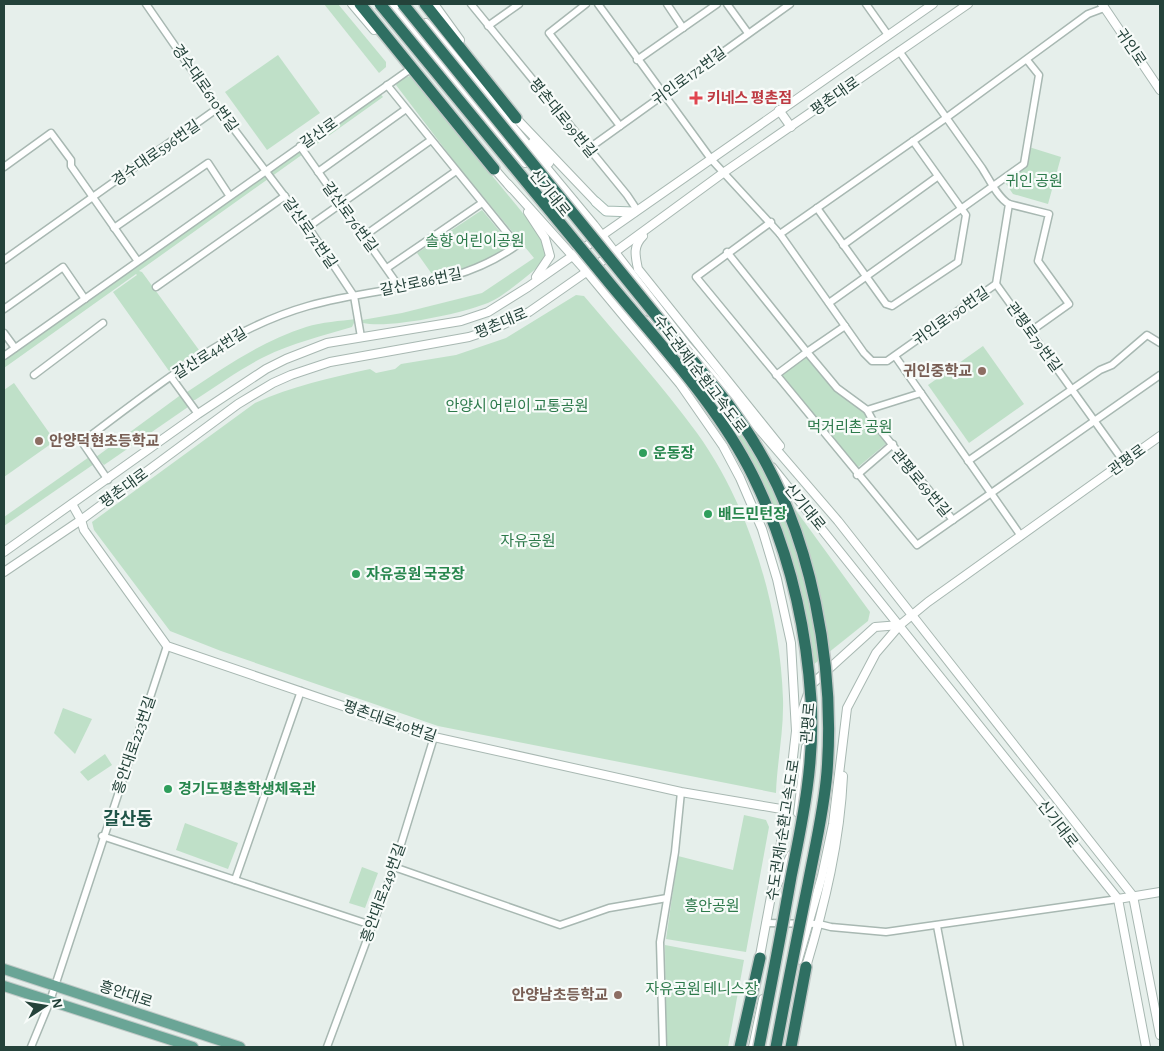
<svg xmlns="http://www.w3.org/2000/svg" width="1164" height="1051" viewBox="0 0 1164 1051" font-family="'Alegreya Sans','Noto Sans KR',sans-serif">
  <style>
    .green { fill: #bfe0c8 }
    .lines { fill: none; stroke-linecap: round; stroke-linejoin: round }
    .minor-casing { stroke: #a8b8b2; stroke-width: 9 }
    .tertiary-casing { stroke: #a8b8b2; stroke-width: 10 }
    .secondary-casing { stroke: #a4bbb3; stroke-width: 11 }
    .primary-casing { stroke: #c2cac8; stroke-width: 12 }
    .motorway-casing { stroke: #c2cac8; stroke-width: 14 }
    .minor { stroke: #fff; stroke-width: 6 }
    .tertiary { stroke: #fff; stroke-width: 8 }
    .secondary { stroke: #fff; stroke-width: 9 }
    .primary { stroke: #6aa596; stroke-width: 10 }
    .motorway { stroke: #2f6f62; stroke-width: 11 }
    .motorway-bridge-casing { stroke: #c2cac8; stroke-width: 14; stroke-linecap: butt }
    .motorway-bridge { stroke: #2f6f62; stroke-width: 11 }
    .health-dot { fill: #e0444e; stroke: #f7fbf9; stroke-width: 2 }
    .education-dot { fill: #8d6e63; stroke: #f7fbf9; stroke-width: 2 }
    .leisure-dot { fill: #2e9e5b; stroke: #f7fbf9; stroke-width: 2 }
    .labels { text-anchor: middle; stroke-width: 4.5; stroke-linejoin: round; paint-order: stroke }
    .street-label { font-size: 15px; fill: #24423a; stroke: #f7fbf9 }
    .health-label { font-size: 15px; font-weight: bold; fill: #be3a42; stroke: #f7fbf9; text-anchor: start }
    .park-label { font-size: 15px; fill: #2d7a4b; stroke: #f7fbf9 }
    .education-label { font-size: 15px; font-weight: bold; fill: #785e54; stroke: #f7fbf9; text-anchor: end }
    .leisure-label { font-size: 15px; font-weight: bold; fill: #27864d; stroke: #f7fbf9; text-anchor: start }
    .quarter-label { font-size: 18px; font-weight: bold; fill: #1f5548; stroke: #f7fbf9 }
  </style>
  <rect width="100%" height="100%" fill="#e6efeb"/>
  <g class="green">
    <path d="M324,4H338L386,62V67L379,73Z"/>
    <path d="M278,55L320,113L267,150L225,92Z"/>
    <path d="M410,76L545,240L547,255L542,264C526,276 503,298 485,304C460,314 387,329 363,323L362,320L402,313L482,293L534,258L457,165L396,85L400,79Z"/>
    <path d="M379,92L383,97L139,271L142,272L199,350L169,371L113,292L137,275L136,274L4,368V358Z"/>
    <path d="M1029,147L1061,157L1048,204L1013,194L1004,181L1026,165Z"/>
    <path d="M482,210L511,245C488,262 462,272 434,277L417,253Z"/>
    <path d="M576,295L584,296C622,341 662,385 697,433C750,506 780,609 783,699C784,731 777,762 776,793L438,726L221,651L170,631L94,530L92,522L255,403C292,386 330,378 370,369L376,373L395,369L401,364L456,355L506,338Z"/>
    <path d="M356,319L352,327C322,336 292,343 264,357C240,369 218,385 195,400H192L187,392C225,367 262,341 306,327C322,322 340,321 356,319Z"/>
    <path d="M983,346L1024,404L969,443L928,385Z"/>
    <path d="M806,357L834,390L866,411L888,442L857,468L779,375Z"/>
    <path d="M14,383L55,441L4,477V390Z"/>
    <path d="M182,394L189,404L188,407L104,465L96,457Z"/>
    <path d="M733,424L870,612L868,621L808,669L793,578L728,428Z"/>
    <path d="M92,455L94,464L4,526V517Z"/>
    <path d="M63,708L92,719L75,754L54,733Z"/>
    <path d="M105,754L112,765L88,781L80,772Z"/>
    <path d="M744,815L766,820L769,827L746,952L666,939L678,856L733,870Z"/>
    <path d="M185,823L238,843L228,869L176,850Z"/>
    <path d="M362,867L378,873L365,908L349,903Z"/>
    <path d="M665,945L744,960L728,1047H666Z"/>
  </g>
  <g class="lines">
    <defs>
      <g id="minor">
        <path d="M146,4L218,108L308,227L354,296L361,337"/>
        <path d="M471,4L627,195L637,210"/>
        <path d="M586,4L549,33L620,126"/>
        <path d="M598,4L711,159L780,234"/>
        <path d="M667,4L683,28"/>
        <path d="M727,4L748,33"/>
        <path d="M866,4L888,35"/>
        <path d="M488,26L519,4"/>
        <path d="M899,51L904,58C930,95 956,131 982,168C989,179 998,198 1009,204L996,284L887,361H872L864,353L780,234L946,118L1088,14L1104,8"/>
        <path d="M637,60L717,4"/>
        <path d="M300,146L400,288"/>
        <path d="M588,149L790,4"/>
        <path d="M4,167L51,133L71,160V166L137,260"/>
        <path d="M318,172L406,109"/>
        <path d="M1009,204L1049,214L1038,261L1069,304L1031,331"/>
        <path d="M817,208L886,304L892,306L958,262L966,215L913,141"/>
        <path d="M771,222L696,277L917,545L1160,375"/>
        <path d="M308,227L431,140"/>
        <path d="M114,228L208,163L229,195"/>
        <path d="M364,236L456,171"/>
        <path d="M843,245L937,177"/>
        <path d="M727,252L807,352L845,326"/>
        <path d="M4,260L218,108"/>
        <path d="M387,268L482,203"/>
        <path d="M996,284L1124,462"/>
        <path d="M156,287L285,196"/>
        <path d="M829,303L1024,164L1039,75L1027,60"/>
        <path d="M4,309L63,267L85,299"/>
        <path d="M4,333L15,348"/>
        <path d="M4,356L409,70"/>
        <path d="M895,356L1021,536"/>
        <path d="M34,375L103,323"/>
        <path d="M776,375L807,352L837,388L867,410L921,393"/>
        <path d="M171,377L198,414"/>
        <path d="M867,410L873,421L953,520"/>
        <path d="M968,461L1100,370L1112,365L1147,335L1160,343"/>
        <path d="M857,475L893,444"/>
        <path d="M108,480L82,442C152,390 223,330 308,306C380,285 454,291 517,245L387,85"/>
        <path d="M102,836L371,925"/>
        <path d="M394,867L560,925L609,908L667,898"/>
        <path d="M235,880L301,691"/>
        <path d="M766,923L819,924L831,927L886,932L1118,899"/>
        <path d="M937,926L960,1047"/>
        <path d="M31,1047L50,1001L167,646"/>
        <path d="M327,1047L394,867L434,737"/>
        <path d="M663,1047L660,942L675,852L681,792"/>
      </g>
      <g id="tertiary">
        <path d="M352,4L374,30"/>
        <path d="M391,4L525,163"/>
        <path d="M434,4L460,40"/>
        <path d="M1102,4L1160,90"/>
        <path d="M426,23L594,225L685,343L838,521L1133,896L1160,1035"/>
        <path d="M779,110L791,127"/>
        <path d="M513,115L596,202"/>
        <path d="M533,142L549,163"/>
        <path d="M491,165L511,188"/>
        <path d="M508,184L587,272L680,384L723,446L740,478L762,529L777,579L791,643L796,731L787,810L759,961"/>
        <path d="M528,212L545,238L550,256L536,277"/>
        <path d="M643,236C633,246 635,255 638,269L780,446"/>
        <path d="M642,319L657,325"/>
        <path d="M678,350L695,379"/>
        <path d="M772,467L1118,899L1146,1047"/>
        <path d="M72,504L81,520L84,530L167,646L434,737L681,792L787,810"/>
        <path d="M4,552L198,414L266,369L286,359L327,343L461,321L488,312L528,287L933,4"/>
        <path d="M4,572L81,520L238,404L273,383L291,375L330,362L469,337L496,328L529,312L615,252L723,173L968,4"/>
        <path d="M810,689L811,685L875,627L900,625"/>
        <path d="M797,725L809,691"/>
        <path d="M798,813L806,747"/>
        <path d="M776,887L791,855"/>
        <path d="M1118,899L1160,892"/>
        <path d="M798,960L822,876L833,824L847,708L876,653L900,625L928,602L1160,436"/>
        <path d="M806,967C825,904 840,841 843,776"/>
        <path d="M753,1047L763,999"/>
      </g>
      <path id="secondary" d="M596,202L606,211L634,212"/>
      <g id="primary">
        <path d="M4,969L240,1047"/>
        <path d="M4,986L193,1047"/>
      </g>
      <g id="motorway">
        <path d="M360,4L494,169"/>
        <path d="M425,4L516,118"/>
        <path d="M740,1047L760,958"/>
        <path d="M791,1047L806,967"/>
      </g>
    </defs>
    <use href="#minor" class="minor-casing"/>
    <use href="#tertiary" class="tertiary-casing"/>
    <use href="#secondary" class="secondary-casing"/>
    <use href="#primary" class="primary-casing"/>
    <use href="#motorway" class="motorway-casing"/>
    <use href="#minor" class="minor"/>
    <use href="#tertiary" class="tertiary"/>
    <use href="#secondary" class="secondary"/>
    <use href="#primary" class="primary"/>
    <use href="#motorway" class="motorway"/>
    <defs>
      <g id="motorway-bridge">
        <path d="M380,4C457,97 534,191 611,285C660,344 719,407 753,476C787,545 806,623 811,700C815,759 803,819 791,877C781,934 770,991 759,1047"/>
        <path d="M403,4L728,404C737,417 747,430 755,444C812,537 835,665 827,772C824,810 815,847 808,884C797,938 786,993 776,1047"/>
      </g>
    </defs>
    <use href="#motorway-bridge" class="motorway-bridge-casing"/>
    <use href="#motorway-bridge" class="motorway-bridge"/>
  </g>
  <path class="health-dot" d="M693.5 90.5h5v5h5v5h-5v5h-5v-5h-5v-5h5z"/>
  <g class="education-dot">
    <circle cx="982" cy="371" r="5"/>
    <circle cx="39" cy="441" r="5"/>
    <circle cx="618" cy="995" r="5"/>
  </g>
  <g class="leisure-dot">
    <circle cx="643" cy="453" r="5"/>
    <circle cx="708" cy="514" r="5"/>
    <circle cx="356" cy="574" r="5"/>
    <circle cx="168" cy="789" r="5"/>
  </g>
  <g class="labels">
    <g class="street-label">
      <text transform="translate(1131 47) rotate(56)" y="5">귀인로</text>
      <text transform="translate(689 76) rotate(-36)" y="5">귀인로172번길</text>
      <text transform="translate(205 88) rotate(55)" y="5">경수대로610번길</text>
      <text transform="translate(835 96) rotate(-35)" y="5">평촌대로</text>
      <text transform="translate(563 118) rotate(51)" y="5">평촌대로99번길</text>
      <text transform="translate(319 133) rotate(-35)" y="5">갈산로</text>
      <text transform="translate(156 153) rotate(-35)" y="5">경수대로596번길</text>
      <text transform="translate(550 193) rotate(51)" y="5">신기대로</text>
      <text transform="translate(350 217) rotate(54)" y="5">갈산로76번길</text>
      <text transform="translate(310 233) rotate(55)" y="5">갈산로72번길</text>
      <text transform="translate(421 282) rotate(-12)" y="5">갈산로86번길</text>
      <text transform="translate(951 316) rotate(-35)" y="5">귀인로190번길</text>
      <text transform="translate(501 323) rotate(-23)" y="5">평촌대로</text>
      <text transform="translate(1034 337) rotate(54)" y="5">관평로79번길</text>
      <text transform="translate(210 353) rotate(-32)" y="5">갈산로44번길</text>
      <text transform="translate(700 374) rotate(53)" y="5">수도권제1순환고속도로</text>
      <text transform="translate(1127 460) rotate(-36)" y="5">관평로</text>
      <text transform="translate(921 483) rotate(50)" y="5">관평로69번길</text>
      <text transform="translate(124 488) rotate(-36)" y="5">평촌대로</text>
      <text transform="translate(805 507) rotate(51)" y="5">신기대로</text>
      <text transform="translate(390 721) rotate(19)" y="5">평촌대로40번길</text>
      <text transform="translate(808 723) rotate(-85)" y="5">관평로</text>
      <text transform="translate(134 745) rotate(-71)" y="5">흥안대로223번길</text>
      <text transform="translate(1058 824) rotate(52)" y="5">신기대로</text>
      <text transform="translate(783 830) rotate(-81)" y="5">수도권제1순환고속도로</text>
      <text transform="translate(383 893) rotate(-70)" y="5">흥안대로249번길</text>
      <text transform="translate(126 994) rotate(18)" y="5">흥안대로</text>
    </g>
    <g class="health-label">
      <text x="707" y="103">키네스 평촌점</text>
    </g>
    <g class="park-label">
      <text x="1034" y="186">귀인 공원</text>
      <text x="475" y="246">솔향 어린이공원</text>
      <text x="517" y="411">안양시 어린이 교통공원</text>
      <text x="850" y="432">먹거리촌 공원</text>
      <text x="528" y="546">자유공원</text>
      <text x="712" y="911">흥안공원</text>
      <text x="702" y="994">자유공원 테니스장</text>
    </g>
    <g class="education-label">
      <text x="972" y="376">귀인중학교</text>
      <text x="49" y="446" text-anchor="start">안양덕현초등학교</text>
      <text x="608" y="1000">안양남초등학교</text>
    </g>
    <g class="leisure-label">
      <text x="653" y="458">운동장</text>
      <text x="718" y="519">배드민턴장</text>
      <text x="366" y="579">자유공원 국궁장</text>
      <text x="178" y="794">경기도평촌학생체육관</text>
    </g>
    <g class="quarter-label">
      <text x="128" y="825">갈산동</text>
    </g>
  </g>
  <rect width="1164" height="1051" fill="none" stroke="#24423a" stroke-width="10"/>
  <g transform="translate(45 1006) rotate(78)" stroke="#f7fbf9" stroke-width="4" paint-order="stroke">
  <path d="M0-4L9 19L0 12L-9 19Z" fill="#24423a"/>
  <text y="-8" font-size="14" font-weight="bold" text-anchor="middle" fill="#24423a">N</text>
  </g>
</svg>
